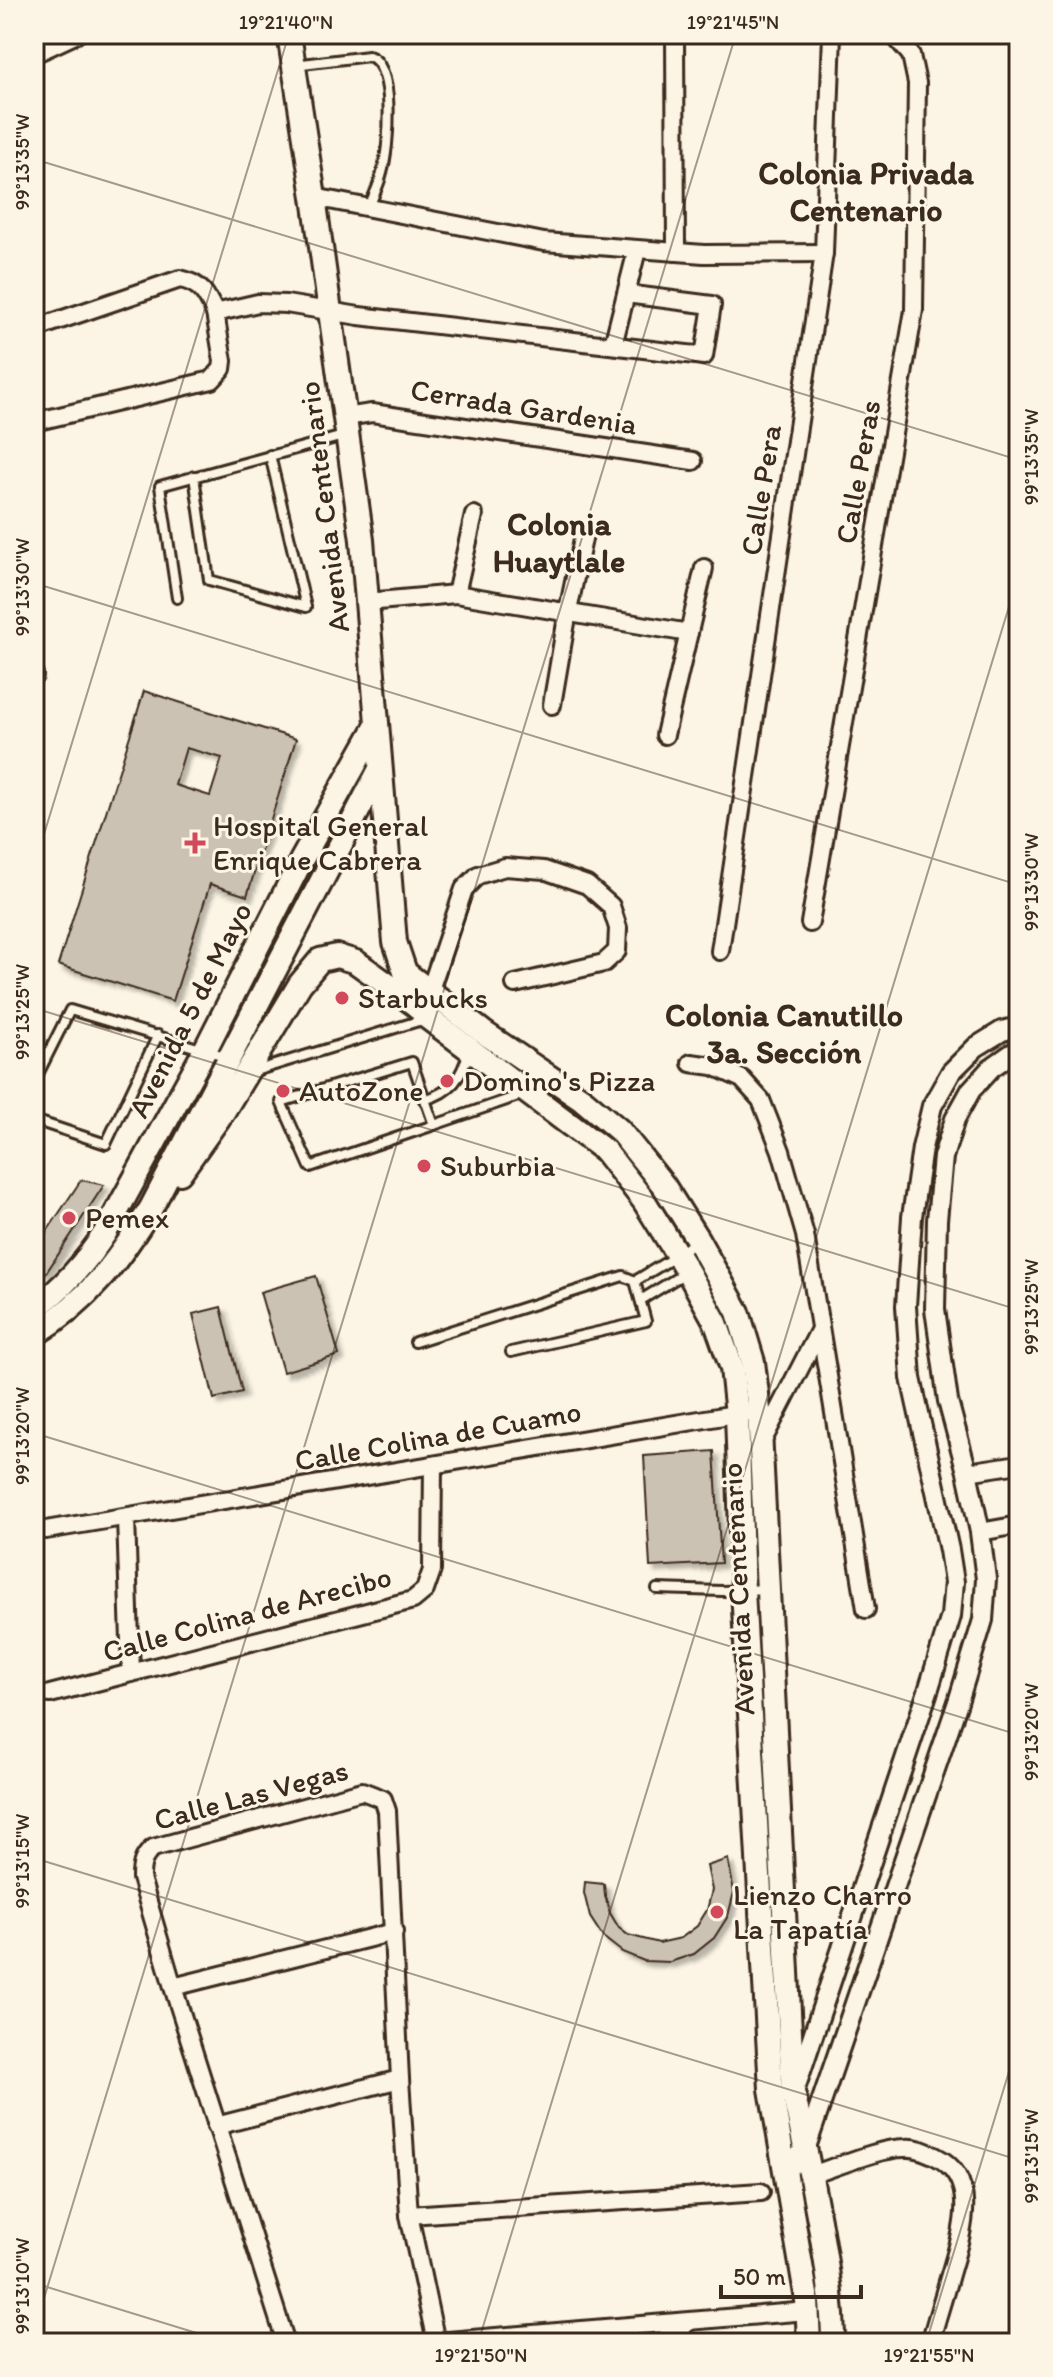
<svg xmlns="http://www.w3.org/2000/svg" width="1053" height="2377" viewBox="0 0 1053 2377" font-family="Itim,sans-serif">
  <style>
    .building { fill: #ccc2b3; stroke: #3b2a1e; stroke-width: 2; fill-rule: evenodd; filter: url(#shadow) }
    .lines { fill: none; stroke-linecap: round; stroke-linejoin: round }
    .service-casing { stroke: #3b2a1e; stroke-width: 14 }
    .minor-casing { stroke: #3b2a1e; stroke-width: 22 }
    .tertiary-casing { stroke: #3b2a1e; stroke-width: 24 }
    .secondary-casing { stroke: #3b2a1e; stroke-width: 28 }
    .service { stroke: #fcf5e5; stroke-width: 8 }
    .minor { stroke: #fcf5e5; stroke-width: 16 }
    .tertiary { stroke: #fcf5e5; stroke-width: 18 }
    .secondary { stroke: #fcf5e5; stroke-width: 22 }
    .ticks { fill: none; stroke: #3b2a1e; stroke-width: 2; stroke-opacity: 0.45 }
    .poi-dot { fill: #d1495b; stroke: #fcf5e5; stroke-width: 3 }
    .labels { text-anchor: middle; stroke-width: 6; stroke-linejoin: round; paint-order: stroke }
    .street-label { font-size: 30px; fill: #3b2a1e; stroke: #fcf5e5 }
    .poi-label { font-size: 30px; fill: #3b2a1e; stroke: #fcf5e5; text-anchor: start }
    .neighbourhood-label { font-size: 32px; font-weight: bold; fill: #3b2a1e; stroke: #fcf5e5 }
    .neatline { fill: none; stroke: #3b2a1e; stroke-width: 3 }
    .ticks-label { font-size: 20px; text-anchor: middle; fill: #3b2a1e }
  </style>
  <defs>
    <filter id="shadow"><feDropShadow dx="5" dy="5" stdDeviation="2" flood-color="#0004"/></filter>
  </defs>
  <rect width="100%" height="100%" fill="#fcf5e5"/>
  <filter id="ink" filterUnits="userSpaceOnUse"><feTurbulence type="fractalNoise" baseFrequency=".0125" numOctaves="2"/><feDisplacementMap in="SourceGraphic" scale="16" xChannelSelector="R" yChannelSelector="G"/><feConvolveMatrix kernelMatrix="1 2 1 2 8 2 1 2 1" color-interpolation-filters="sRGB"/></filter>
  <g filter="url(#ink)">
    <g class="building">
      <path d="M144,691L296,739L247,896L210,884L173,1001L58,965ZM186,748L222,758L210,796L175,785Z"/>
      <path d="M81,1180L104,1185L46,1273L34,1269V1251Z"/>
      <path d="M316,1276L339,1355L283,1372L260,1292Z"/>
      <path d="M221,1307L242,1392L214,1399L193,1314Z"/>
      <path d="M714,1451L721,1563L650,1567L644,1456Z"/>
      <path d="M728,1859L734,1892L728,1916L714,1938L694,1954L670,1962L644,1961L622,1952L603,1937L590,1917L584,1893L585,1882L604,1884L605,1895L610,1913L619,1928L628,1935L659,1943L681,1938L697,1926L707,1910L712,1890L707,1866Z"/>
    </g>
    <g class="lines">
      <defs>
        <g id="service">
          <path d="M294,65L369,56C397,65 389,149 382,173C379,185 374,196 368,208"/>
          <path d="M194,476L209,580L306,607L270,455"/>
          <path d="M177,598L160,486L347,435"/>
          <path d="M412,1062L434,1125L310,1167L281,1102Z"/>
          <path d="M255,1071L425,1019"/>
          <path d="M34,1082L70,1010L228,1057"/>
          <path d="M424,1100C452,1092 461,1078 469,1051"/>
          <path d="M34,1120L106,1144L158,1035"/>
          <path d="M434,1125L524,1094"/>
          <path d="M635,1281L678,1255L697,1240"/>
          <path d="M641,1300L685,1273"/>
          <path d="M415,1342L623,1276L635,1281L646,1321L511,1352"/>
          <path d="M657,1589L722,1591L767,1589"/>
        </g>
        <g id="minor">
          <path d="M675,34L676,252"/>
          <path d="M34,54L77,34"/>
          <path d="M314,197L544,242L704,254L824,253"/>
          <path d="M34,329L180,279C201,283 207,295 215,313"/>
          <path d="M613,345L637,250"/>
          <path d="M345,417L372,413L693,461"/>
          <path d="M34,422L212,380L222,369L223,361L215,313L258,303L286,304L359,316L704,356L712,305L626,294"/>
          <path d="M456,594L474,515"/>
          <path d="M367,602L456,594L689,633"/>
          <path d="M34,676V674"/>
          <path d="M552,705L568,611L584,534"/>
          <path d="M665,735L704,568"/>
          <path d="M810,923L914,310L917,83L911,55L893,34"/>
          <path d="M720,951L824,253L832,34"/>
          <path d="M422,998L430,990L464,889L478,875L505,867L544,870L587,885L611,906L618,928L617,951L604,963L515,984"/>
          <path d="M691,1063L713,1066L742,1079L761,1100L781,1151L805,1235L866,1609"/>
          <path d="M761,1444L819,1331"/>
          <path d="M967,1472L1019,1464"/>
          <path d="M126,1517L131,1673"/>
          <path d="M46,1530L747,1412"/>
          <path d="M980,1532L1019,1525"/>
          <path d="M50,1694L413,1600L425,1590L432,1570L433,1465"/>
          <path d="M173,1987L394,1932"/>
          <path d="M216,2126L400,2079"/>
          <path d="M811,2175C837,2167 879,2148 905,2148C916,2147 925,2151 935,2156C983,2179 960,2239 949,2278C943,2299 936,2321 930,2343"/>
          <path d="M409,2215L761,2192"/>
          <path d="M286,2343L173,1987L141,1878C141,1864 143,1857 153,1848L362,1791L383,1799L387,1811L400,2079L409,2215L436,2342L808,2311"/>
          <path d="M657,2343L689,2322"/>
        </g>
        <g id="tertiary">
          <path d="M795,2089L928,1691L951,1616L954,1582L949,1550L911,1378L906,1306L912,1217L922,1148L932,1106L951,1072L976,1047L1002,1031L1019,1027"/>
          <path d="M785,2174L806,2147L958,1702L983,1620L986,1579L980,1532L967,1472L948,1401L935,1309L937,1220L943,1157L955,1119L971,1090L991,1068L1011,1054L1019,1052"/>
        </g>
        <g id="secondary">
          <path d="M289,34L314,197L362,540L395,942L416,1005L428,1018L605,1151L644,1201L688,1272L716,1323L732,1368L737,1414L743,1590L771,2089L807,2300L809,2343"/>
          <path d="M407,974L483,1032L582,1099L619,1130L664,1186L698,1240L738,1312L753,1362L759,1410L793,2092C803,2135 811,2177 819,2220C826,2261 833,2301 833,2343"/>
          <path d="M180,1173L223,1112L300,984L320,960L337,956L356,962L416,1005"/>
          <path d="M34,1308C61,1291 88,1259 105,1233L205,1050L302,859L377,725"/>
          <path d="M34,1335C90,1299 116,1264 151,1208L380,769"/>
        </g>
      </defs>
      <use href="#service" class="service-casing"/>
      <use href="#minor" class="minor-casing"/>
      <use href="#tertiary" class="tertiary-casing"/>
      <use href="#secondary" class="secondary-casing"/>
      <use href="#service" class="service"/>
      <use href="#minor" class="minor"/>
      <use href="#tertiary" class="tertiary"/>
      <use href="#secondary" class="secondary"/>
    </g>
  </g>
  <path class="ticks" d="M1017,34L1019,35M34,159L1019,460M34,583L1019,885M34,867L289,34M34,1008L1019,1310M34,1433L1019,1735M34,1858L1019,2160M34,2283L229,2343M34,2331L736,34M478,2343L1019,574M926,2343L1019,2039"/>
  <g class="poi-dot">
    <path d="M191 831h8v8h8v8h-8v8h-8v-8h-8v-8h8z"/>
    <circle cx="342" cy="998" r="8"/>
    <circle cx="447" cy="1081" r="8"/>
    <circle cx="283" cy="1091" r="8"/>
    <circle cx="424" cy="1166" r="8"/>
    <circle cx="69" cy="1218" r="8"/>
    <circle cx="717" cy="1912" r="8"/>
  </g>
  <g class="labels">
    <g class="street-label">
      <text transform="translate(524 407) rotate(9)" y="10">Cerrada Gardenia</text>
      <text transform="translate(858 472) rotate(-80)" y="10">Calle Peras</text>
      <text transform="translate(761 490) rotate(-81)" y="10">Calle Pera</text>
      <text transform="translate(324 507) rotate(-97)" y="10">Avenida Centenario</text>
      <text transform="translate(190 1010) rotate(-63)" y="10">Avenida 5 de Mayo</text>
      <text transform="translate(438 1436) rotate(-10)" y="10">Calle Colina de Cuamo</text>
      <text transform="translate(738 1589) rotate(-93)" y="10">Avenida Centenario</text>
      <text transform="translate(247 1614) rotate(-15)" y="10">Calle Colina de Arecibo</text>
      <text transform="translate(251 1795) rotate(-15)" y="10">Calle Las Vegas</text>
    </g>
    <g class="poi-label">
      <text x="213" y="836">Hospital General<tspan x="213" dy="34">Enrique Cabrera</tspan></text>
      <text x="358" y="1008">Starbucks</text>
      <text x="463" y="1091">Domino's Pizza</text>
      <text x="299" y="1101">AutoZone</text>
      <text x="440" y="1176">Suburbia</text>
      <text x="85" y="1228">Pemex</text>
      <text x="733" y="1905">Lienzo Charro<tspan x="733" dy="34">La Tapatía</tspan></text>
    </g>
    <g class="neighbourhood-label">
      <text x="866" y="184">Colonia Privada<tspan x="866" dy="37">Centenario</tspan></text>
      <text x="559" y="535">Colonia<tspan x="559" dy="37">Huaytlale</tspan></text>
      <text x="784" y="1026">Colonia Canutillo<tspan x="784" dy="37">3a. Sección</tspan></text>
    </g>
  </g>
  <rect width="1053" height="2377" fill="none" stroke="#fcf5e5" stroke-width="88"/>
  <path d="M721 2285v12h140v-12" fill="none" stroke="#3b2a1e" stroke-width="4"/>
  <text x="733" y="2285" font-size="24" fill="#3b2a1e" stroke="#fcf5e5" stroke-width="6" paint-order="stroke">50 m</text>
  <rect x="44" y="44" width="965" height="2289" class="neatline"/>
  <g class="ticks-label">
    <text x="286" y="29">19°21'40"N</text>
    <text x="733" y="29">19°21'45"N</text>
    <text transform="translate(22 162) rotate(-90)" y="7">99°13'35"W</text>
    <text transform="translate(1031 457) rotate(-90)" y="7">99°13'35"W</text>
    <text transform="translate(22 587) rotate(-90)" y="7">99°13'30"W</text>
    <text transform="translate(1031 882) rotate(-90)" y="7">99°13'30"W</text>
    <text transform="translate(22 1012) rotate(-90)" y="7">99°13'25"W</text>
    <text transform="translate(1031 1307) rotate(-90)" y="7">99°13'25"W</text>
    <text transform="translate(22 1436) rotate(-90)" y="7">99°13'20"W</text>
    <text transform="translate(1031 1732) rotate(-90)" y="7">99°13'20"W</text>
    <text transform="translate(22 1861) rotate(-90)" y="7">99°13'15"W</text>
    <text transform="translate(1031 2156) rotate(-90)" y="7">99°13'15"W</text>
    <text transform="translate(22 2286) rotate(-90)" y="7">99°13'10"W</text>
    <text x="481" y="2362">19°21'50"N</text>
    <text x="929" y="2362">19°21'55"N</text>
  </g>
</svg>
